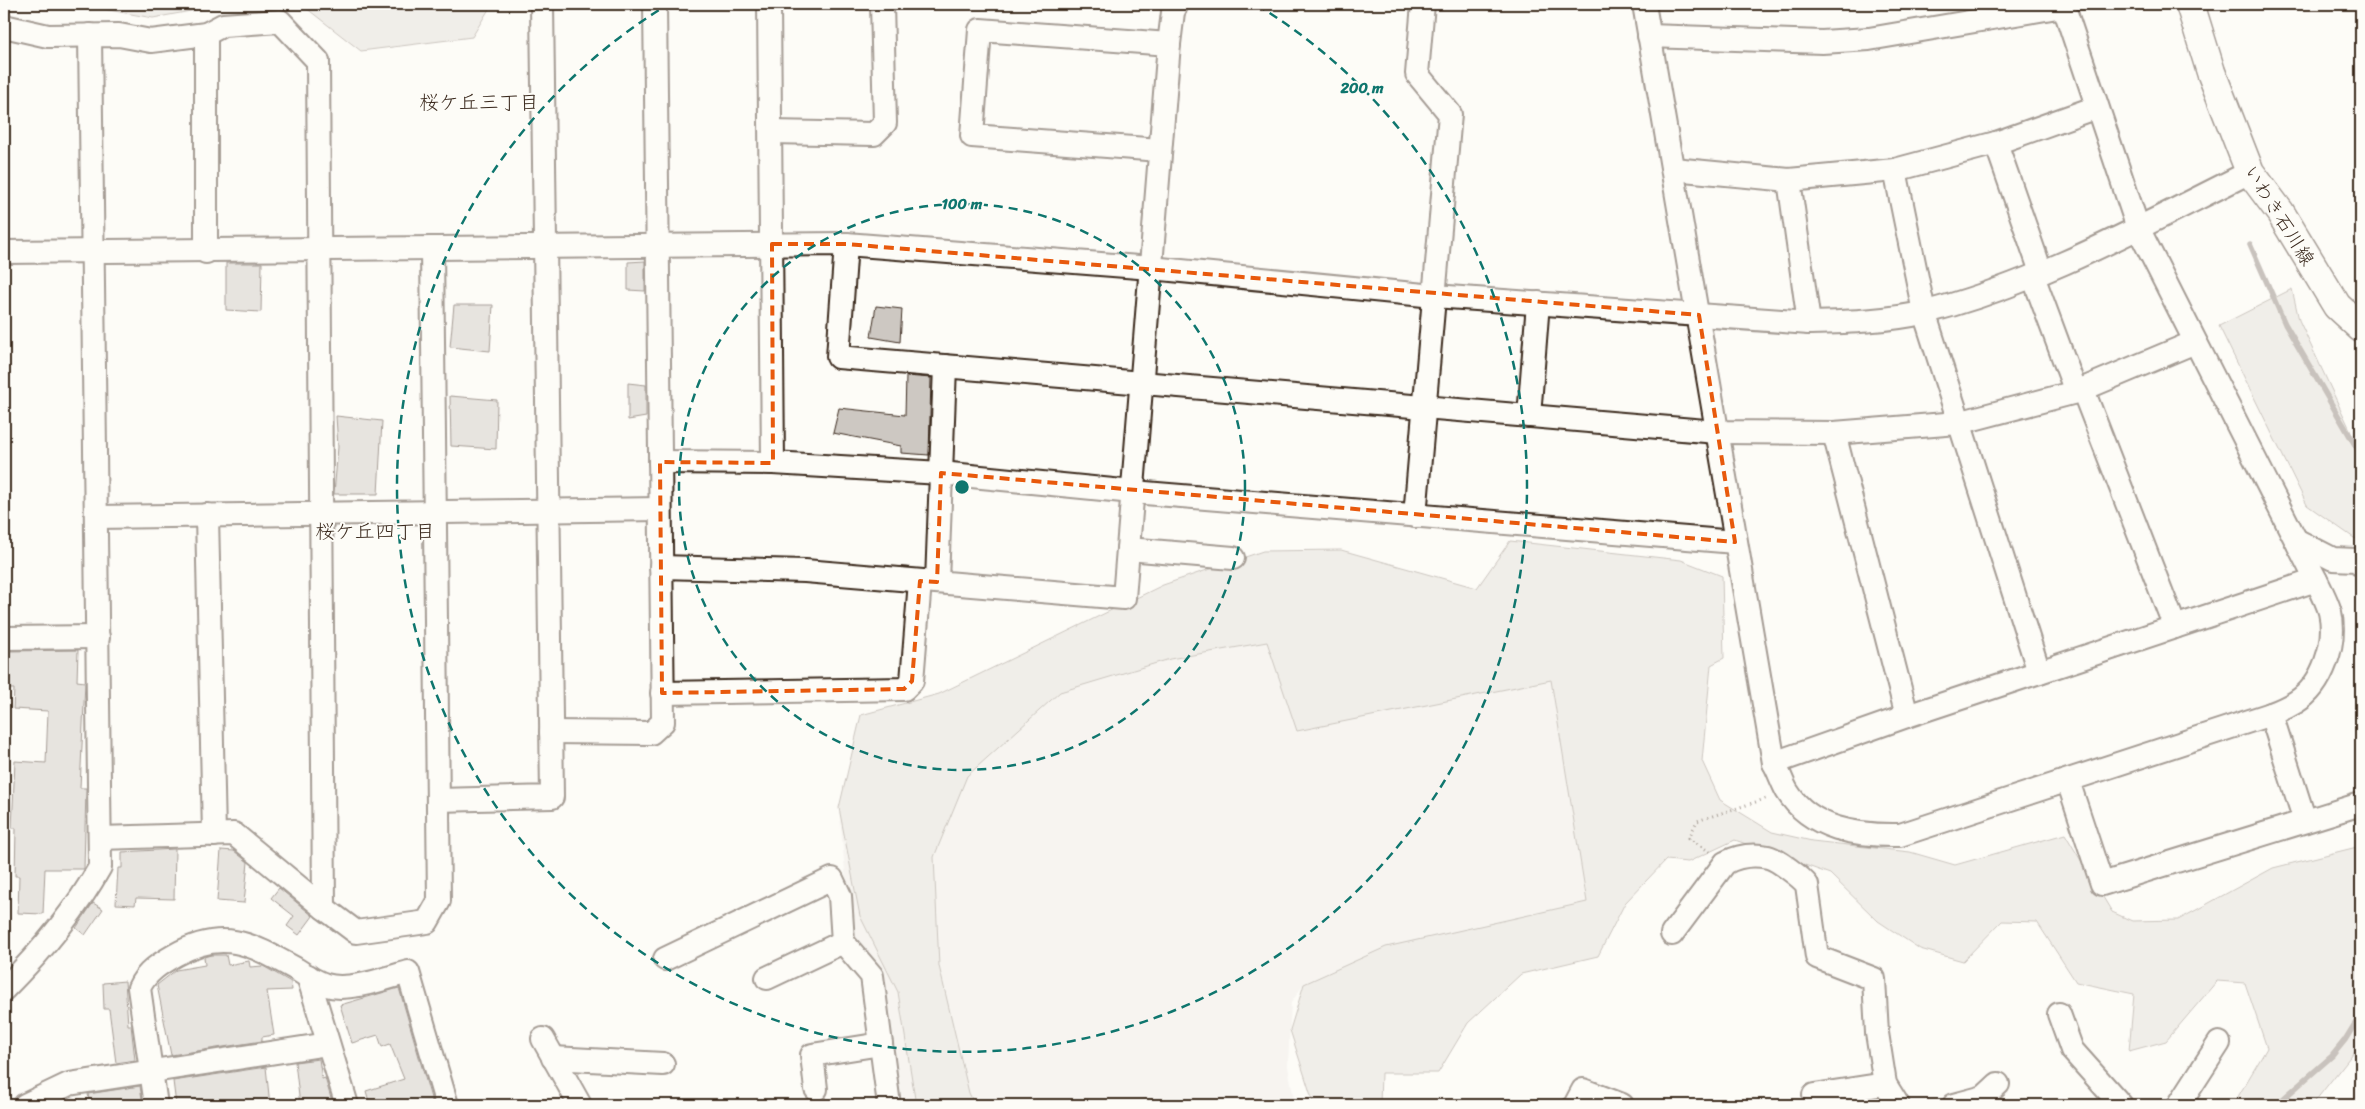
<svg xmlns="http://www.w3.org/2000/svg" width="2365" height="1109" viewBox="0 0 2365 1109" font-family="Sriracha,'Klee One',sans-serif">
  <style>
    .built { fill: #efece7 }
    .green { fill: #e1ded7; stroke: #8e847a }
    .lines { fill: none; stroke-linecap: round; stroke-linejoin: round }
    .stream { stroke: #887d74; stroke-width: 5.5 }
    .building { fill: #cdc8c2; stroke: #3b2a1e }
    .minor-casing { stroke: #3b2a1e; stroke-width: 26 }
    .major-casing { stroke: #3b2a1e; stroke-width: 31 }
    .path { stroke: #3b2a1e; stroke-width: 3; stroke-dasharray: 1 4; stroke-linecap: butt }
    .minor { stroke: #fdfcf7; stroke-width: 22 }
    .major { stroke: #fdfcf7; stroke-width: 28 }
    .marked { fill: none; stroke: #e8590c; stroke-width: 4; stroke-dasharray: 10 6; stroke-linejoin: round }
    .ring { fill: none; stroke: #0f766e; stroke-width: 2.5; stroke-dasharray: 9 6 }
    .labels { text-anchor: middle; stroke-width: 4; stroke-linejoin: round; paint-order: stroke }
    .street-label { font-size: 19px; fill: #3b2a1e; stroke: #fdfcf7 }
    .neighbourhood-label { font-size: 20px; fill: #3b2a1e; stroke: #fdfcf7 }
    .centre { fill: #0f766e; stroke: #fdfcf7; stroke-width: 2.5 }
    .ring-label { font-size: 15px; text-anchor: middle; font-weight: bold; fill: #0f766e; stroke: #fdfcf7; stroke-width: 4; stroke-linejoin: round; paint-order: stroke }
  </style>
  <rect width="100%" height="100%" fill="#fdfcf7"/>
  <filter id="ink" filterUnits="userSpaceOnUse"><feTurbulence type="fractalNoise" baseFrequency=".02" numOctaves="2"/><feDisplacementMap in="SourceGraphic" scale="10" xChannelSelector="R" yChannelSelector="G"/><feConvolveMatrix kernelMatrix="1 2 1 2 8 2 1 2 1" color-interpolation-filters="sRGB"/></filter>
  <g filter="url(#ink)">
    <path class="built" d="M1267,642L1547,656L1590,919L1304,984L1291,1003L1288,1066L1295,1105H899L851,935L839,808L887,726L1028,685Z"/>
    <g class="green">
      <path d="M75,4H229L153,18Z"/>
      <path d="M301,4H492L472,37L361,51Z"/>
      <path d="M2292,289L2299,320L2361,453V540L2354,538L2307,505L2219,326Z"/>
      <path d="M1510,541L1681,560L1722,576L1724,658L1711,665L1702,761L1720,800L1772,832L1812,841L1910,852L1955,865L2065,834L2112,912L2132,921L2178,920L2273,868L2361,846V1043L2312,1105H2233L2267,1048L2245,983L2217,981L2166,1041L2129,1051L2134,994L2076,982L2037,922L2002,921L1963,961L1920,949L1878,921L1830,874L1735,840L1688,862L1666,860L1625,903L1598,956L1521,974L1468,1023L1438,1073H1381L1380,1105H1314L1290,1030L1304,984L1386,947L1587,902L1551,680L1297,731L1267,642L1170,659L1060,692L967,776L934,857L939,966L969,1093L975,1105H916L898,992L860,916L839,808L861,715L939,694L1163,585L1263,551L1341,550L1477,588Z"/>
    </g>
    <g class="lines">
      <g class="stream">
        <path d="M2250,244L2285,324L2361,455"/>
        <path d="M2276,1105L2332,1056L2345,1040L2361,1014"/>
      </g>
    </g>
    <g class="building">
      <path d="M645,261V291L628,290V262Z"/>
      <path d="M226,263H262L261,312L226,310Z"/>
      <path d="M454,305H493L490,351L450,347Z"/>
      <path d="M876,306L902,309L900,342L871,337Z"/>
      <path d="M906,376L931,378L929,455L901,453V446L833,433L839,408L905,415Z"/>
      <path d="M628,383L646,385V417L628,420Z"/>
      <path d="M450,396L497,400L496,449L451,446Z"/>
      <path d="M336,416L382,421L378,494H334L338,447Z"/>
      <path d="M78,650L77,681L85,682L80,788H86L84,869H45L43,914L18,913L19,876H15L16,828H12L15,761L46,763L48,711L13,709L14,689H5L7,651Z"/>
      <path d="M175,849L174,899L136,898L135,905L116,904L118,868H122V852Z"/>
      <path d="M221,850L234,851L248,862L244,903L217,901Z"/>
      <path d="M279,888L313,916L299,935L287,926L294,916L271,898Z"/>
      <path d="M93,903L103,909L85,935L76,928Z"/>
      <path d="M211,955H226L228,965L249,961L250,967L263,966L291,982L292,990L267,991L274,1035L262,1037V1041L171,1055L157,985L176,970L205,965L204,957Z"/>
      <path d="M125,981L128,1025H131L135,1060L116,1063L109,1009H104L103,983Z"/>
      <path d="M399,988L433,1105H370L366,1091L404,1079L390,1044L382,1047L378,1035L352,1043L340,1005Z"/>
      <path d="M319,1059L322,1079L325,1078L333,1105H300L295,1062Z"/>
      <path d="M266,1067L270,1105H176L173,1081Z"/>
      <path d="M140,1086L143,1105H90L88,1094Z"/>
    </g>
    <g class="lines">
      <defs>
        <g id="minor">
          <path d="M769,4L773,463L941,473L1133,492L1735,542"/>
          <path d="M1644,4L1774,763C1779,772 1782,782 1787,791C1811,830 1859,836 1900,835L2271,714C2279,711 2288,707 2296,702C2323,685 2337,643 2330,612C2327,601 2321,590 2316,580L2138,228L2063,4"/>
          <path d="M4,26L48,36L119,35L151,41L206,34L223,25L280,21L318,61L324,908L234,834L100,838"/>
          <path d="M206,34V252"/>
          <path d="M1649,36L1822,42L1869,39L2063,6"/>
          <path d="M771,132L874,134L885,123L882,4"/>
          <path d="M1996,143L2041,272"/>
          <path d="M1160,150L972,136L980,30L1169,44"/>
          <path d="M1673,169L1789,180L1895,170L1996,143L2097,107"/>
          <path d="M1895,170L1924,312L2039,672"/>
          <path d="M1789,180L1809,323"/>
          <path d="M846,244L838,357L1717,432L1834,433L1958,423L2076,392L2195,342"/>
          <path d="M4,252L846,244L1151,268L1434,296L1809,323C1848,322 1888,321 1926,312C2040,283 2145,224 2250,172"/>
          <path d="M2033,276L2076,392"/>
          <path d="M2083,390L2175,627"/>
          <path d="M1529,416L1538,303"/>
          <path d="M1834,433L1907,716"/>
          <path d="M660,462L773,463"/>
          <path d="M207,515L214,835"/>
          <path d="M1415,516L1450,114L1417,74L1423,4"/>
          <path d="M96,517L660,509"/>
          <path d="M2296,540L2333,559L2356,560L2361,564"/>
          <path d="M1128,549L1233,558"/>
          <path d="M661,567L805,571L1124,598L1169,44L1173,12L1177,4"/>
          <path d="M937,582L945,366"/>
          <path d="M4,638L98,637"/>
          <path d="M662,693L904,689L912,681L920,581"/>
          <path d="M2271,714L2305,821"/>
          <path d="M551,732L651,733L663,722L655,4"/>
          <path d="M1774,763L1907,716L2316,580"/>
          <path d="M2068,781L2102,884L2361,804"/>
          <path d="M438,800L552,797L542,4"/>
          <path d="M324,908L356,932L427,922L439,901L432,248"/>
          <path d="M1672,934L1725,863C1738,856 1753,854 1768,857C1777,859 1802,878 1807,885L1817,957L1874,979L1877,1033L1885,1084L1898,1105"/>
          <path d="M665,959L832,879L840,896L843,942L872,976L889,1105"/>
          <path d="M308,976L347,1105"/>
          <path d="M767,978L843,942"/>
          <path d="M4,989C40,953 75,912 100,867L90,35"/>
          <path d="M2059,1014L2072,1050L2121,1105"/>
          <path d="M543,1039L580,1105"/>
          <path d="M553,1058L663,1064"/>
          <path d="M816,1089L812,1055L881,1044"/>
          <path d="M1814,1095L1885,1084"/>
          <path d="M25,1105L69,1084L328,1044"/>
          <path d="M156,1105L139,988C146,972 161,963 175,955C224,928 251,944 296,969C305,975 316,982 326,985C349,992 386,978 408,972L447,1105"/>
          <path d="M1575,1105L1583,1090L1622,1105"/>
          <path d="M1954,1105L1984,1097L1998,1084"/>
          <path d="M2179,1105L2219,1043"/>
        </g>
        <path id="major" d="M2190,4L2211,72L2250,172L2280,212L2337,306L2361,328"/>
      </defs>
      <use href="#minor" class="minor-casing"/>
      <use href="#major" class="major-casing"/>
      <path class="path" d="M1710,852L1689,838L1697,821L1768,798"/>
      <use href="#minor" class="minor"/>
      <use href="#major" class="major"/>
    </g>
  </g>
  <path d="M0 0H2365V1109H0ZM772,244H846L1699,315L1735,542L941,473L937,582L920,581L912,681L904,689L662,693L660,462L773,463Z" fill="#fdfcf7" fill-opacity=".55" fill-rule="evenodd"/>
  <path class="marked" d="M772,244H846L1699,315L1735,542L941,473L937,582L920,581L912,681L904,689L662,693L660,462L773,463Z"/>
  <g class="ring">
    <circle cx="962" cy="487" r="283"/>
    <path d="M1257 5A565 565 0 1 1 667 5"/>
  </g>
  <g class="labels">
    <g class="street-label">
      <text transform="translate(2280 215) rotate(58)" y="7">いわき石川線</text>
    </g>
    <g class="neighbourhood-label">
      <text x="479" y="109">桜ケ丘三丁目</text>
      <text x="375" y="538">桜ケ丘四丁目</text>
    </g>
  </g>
  <circle cx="962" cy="487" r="8" class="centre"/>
  <g class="ring-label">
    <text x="1362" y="93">200 m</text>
    <text x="962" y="209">100 m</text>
  </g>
  <rect width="2365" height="1109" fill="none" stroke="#fdfcf7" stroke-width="20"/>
  <rect x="10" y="10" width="2345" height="1089" fill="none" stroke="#3b2a1e" stroke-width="2" filter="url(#ink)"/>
</svg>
